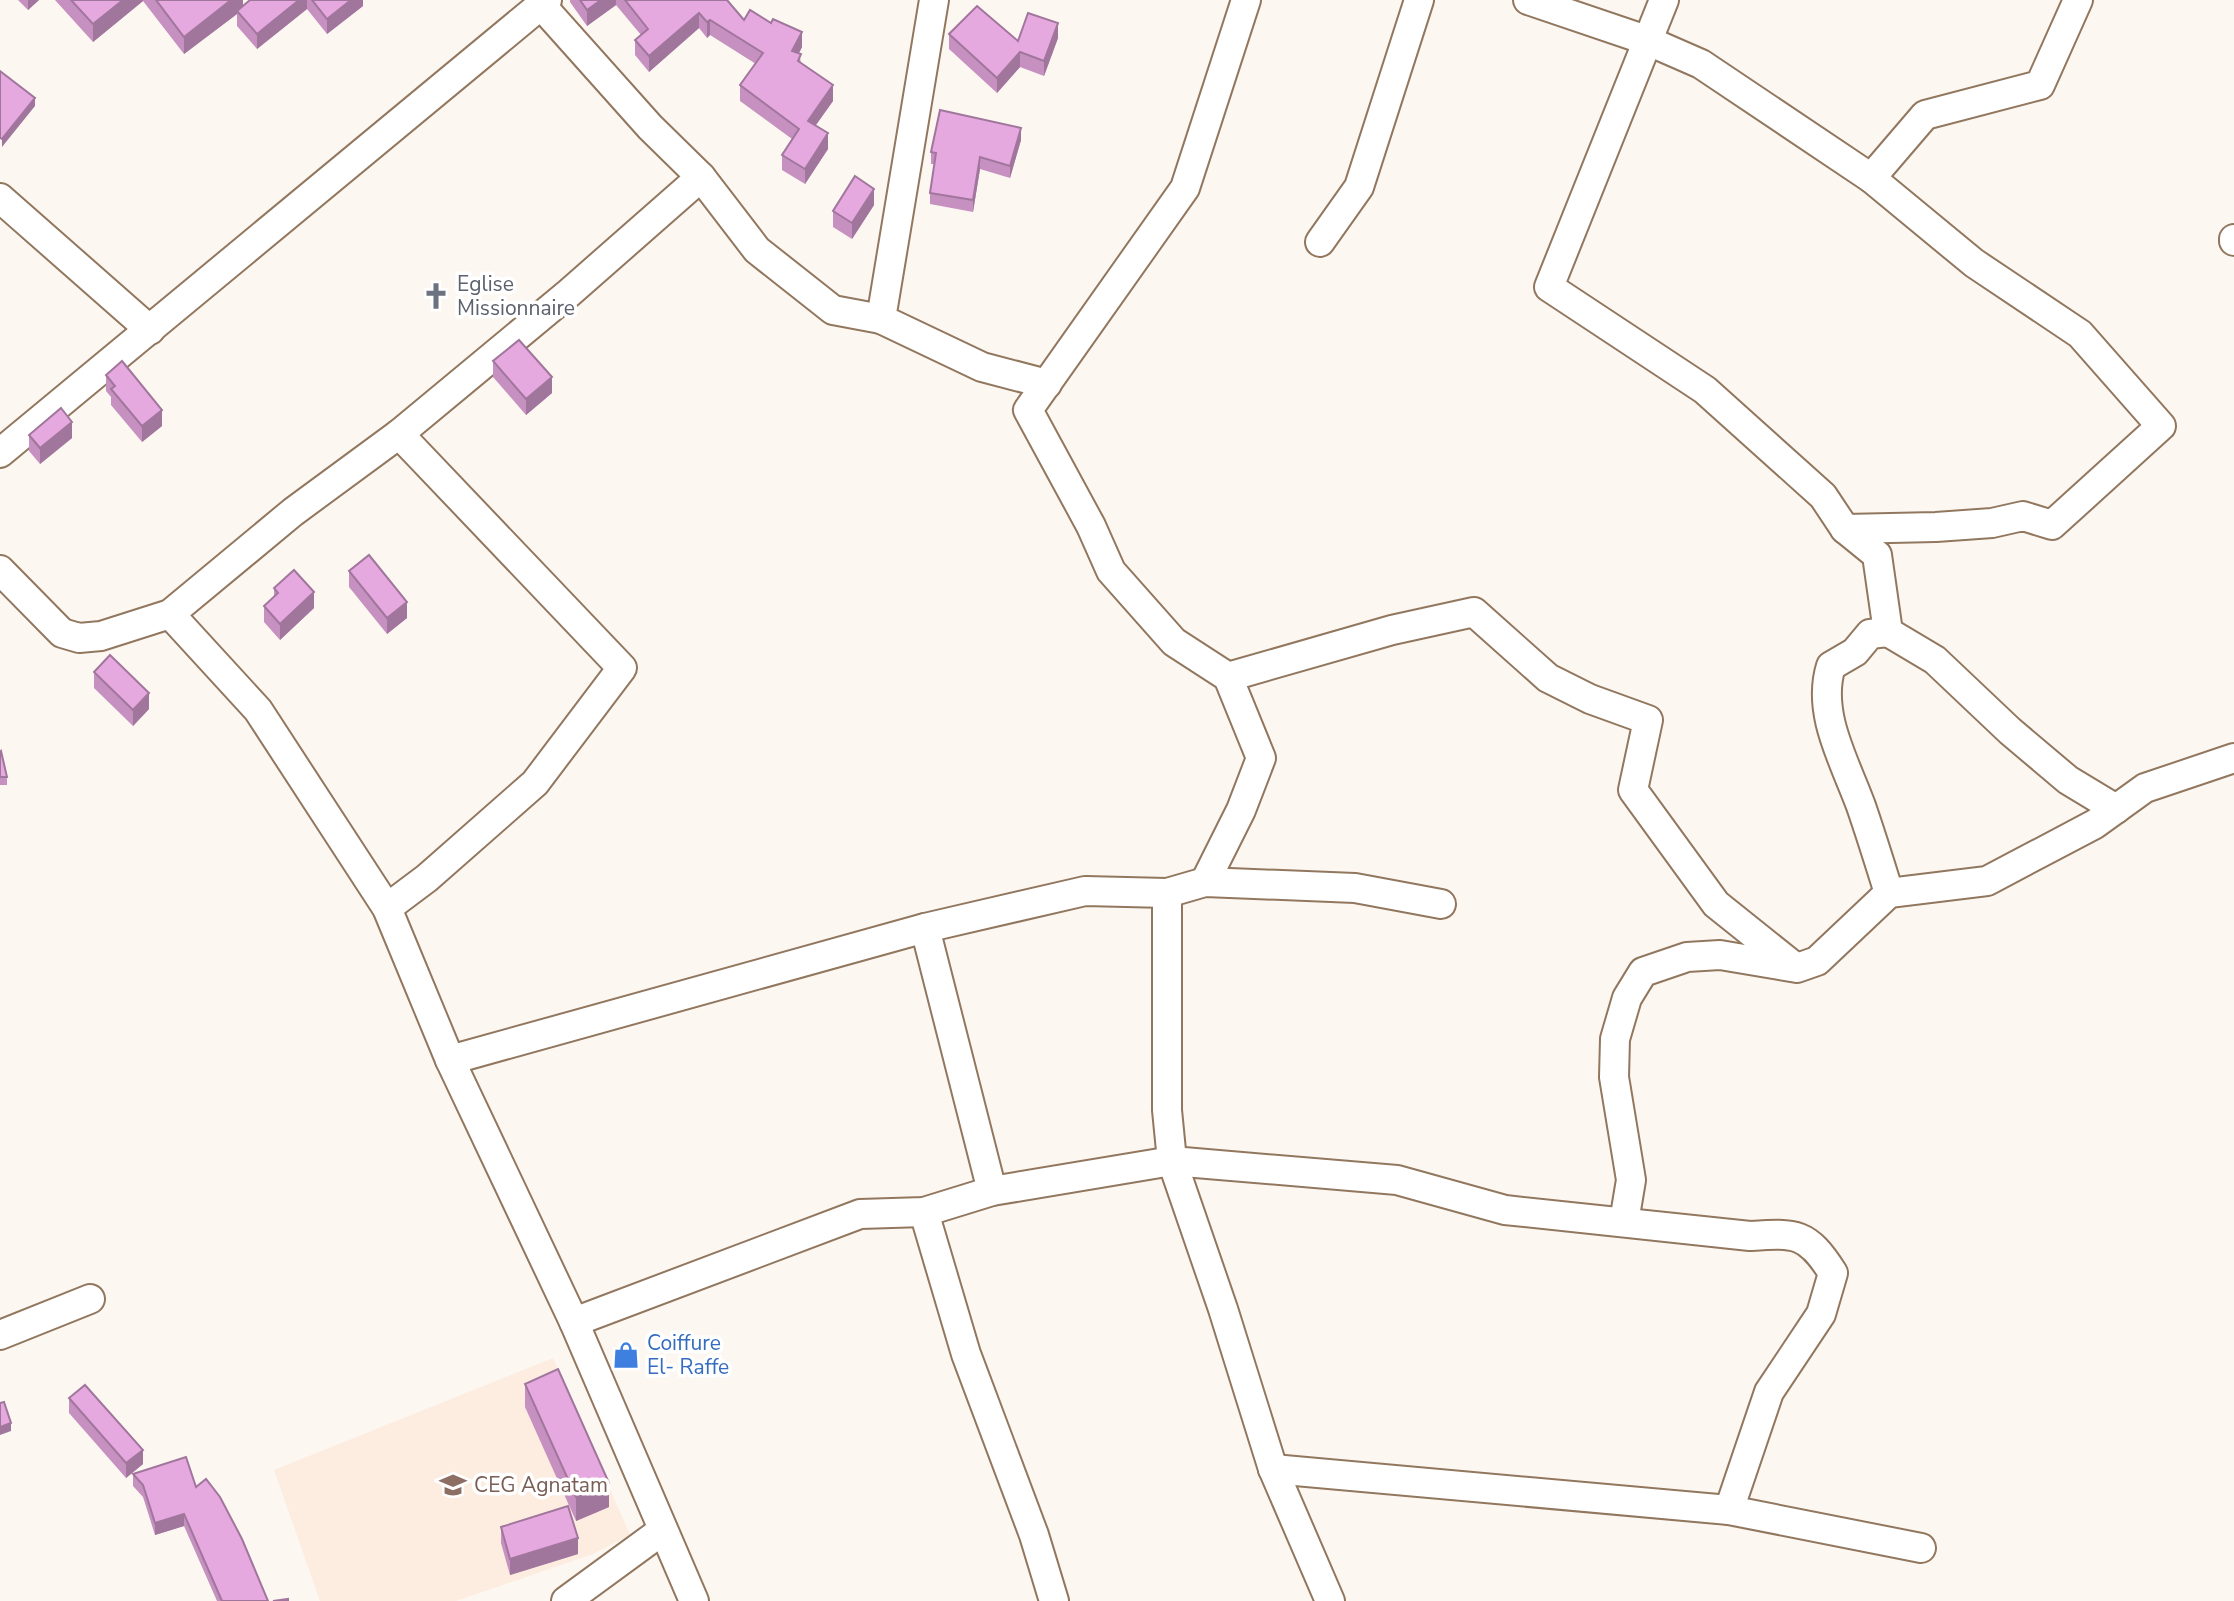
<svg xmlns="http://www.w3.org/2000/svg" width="2234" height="1601" viewBox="0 0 2234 1601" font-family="'Nunito Sans',sans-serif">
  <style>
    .built { fill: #fcede0 }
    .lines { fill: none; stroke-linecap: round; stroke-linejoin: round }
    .minor-casing { stroke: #92775f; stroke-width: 32 }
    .minor { stroke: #fff; stroke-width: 28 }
    .wall { fill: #c691c0 }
    .shaded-wall { fill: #a1769c }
    .building { fill: #e6a9df; stroke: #a1769c; stroke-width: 2 }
    .labels { text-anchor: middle; stroke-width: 7; stroke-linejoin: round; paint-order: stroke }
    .worship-label { font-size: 21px; fill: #5b616d; stroke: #fff; text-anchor: start }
    .shop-label { font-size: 21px; fill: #366cbe; stroke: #fff; text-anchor: start }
    .education-label { font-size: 21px; fill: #785e54; stroke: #fff; text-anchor: start }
  </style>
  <rect width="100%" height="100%" fill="#fdf7f2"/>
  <path class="built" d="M553,1358L630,1535L593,1554L456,1601H320L274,1470Z"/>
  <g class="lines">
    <defs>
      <g id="minor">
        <path d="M934,0L881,319L982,367L1047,384"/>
        <path d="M1528,0L1646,40L1701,64L1871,178L1925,115L2040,85L2078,0"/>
        <path d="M1664,0L1549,287L1705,390L1823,496L1845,529L1936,527L1992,523L2023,516L2052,525L2161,426L2080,334L1974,263L1871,178"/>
        <path d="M541,5L650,127L701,177L757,250L833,310L881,319"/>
        <path d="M0,198L150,330"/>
        <path d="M2234,239V241"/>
        <path d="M1320,242L1359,187L1419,0"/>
        <path d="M0,453L547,0"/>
        <path d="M1845,529L1877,555L1888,632L1935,660L2010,731L2068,780L2116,809"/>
        <path d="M0,570L62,633L79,638L101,636L170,614L293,512L399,434L569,293L701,177"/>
        <path d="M170,614L258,710L387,908L450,1060L574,1322L694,1601"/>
        <path d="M1888,632L1870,634L1855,652L1831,666C1816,713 1845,762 1861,806C1871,835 1880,864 1889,893"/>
        <path d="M1228,677L1392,630L1474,612L1548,678L1590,699L1648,720L1633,790L1716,904L1791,964"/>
        <path d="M1205,882L1241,810L1261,758L1228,677L1174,642L1111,571L1091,526L1028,410L1185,188L1246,0"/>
        <path d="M1167,893V1110L1172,1161L1223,1309L1273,1469L1330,1601"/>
        <path d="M387,908L427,878L535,783L622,668L399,434"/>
        <path d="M925,928L992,1191"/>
        <path d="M450,1060L925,928L1085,891L1167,893L1205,882L1355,888L1441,904"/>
        <path d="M924,1212L966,1354L1034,1535L1054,1601"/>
        <path d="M1624,1222L1631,1180L1614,1077L1615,1039L1627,998L1643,972L1687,957L1720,955L1797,968L1817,961L1889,893L1987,881L2095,824L2145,788L2234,758"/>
        <path d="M574,1322L860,1214L924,1212L992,1191L1172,1161L1397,1180L1505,1210L1750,1236C1796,1233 1807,1232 1833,1273L1821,1314L1769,1392L1729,1510"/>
        <path d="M0,1335L90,1299"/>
        <path d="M1273,1469L1729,1510L1921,1548"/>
        <path d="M566,1601L663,1530"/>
      </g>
    </defs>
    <use href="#minor" class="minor-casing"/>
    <use href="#minor" class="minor"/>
  </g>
  <g class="wall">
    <path d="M18,0H39L28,10Z"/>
    <path d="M55,0H243V6L250,0H363V6L327,34L307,9L257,49L237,26V14L184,54L143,1L93,42Z"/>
    <path d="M570,0H727L744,20L802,47L799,53L801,63L833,101L816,125L828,149L805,184L782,170V155L792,139L740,101V85L756,64L710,35L707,38L699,28L649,72L635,55V40L641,35L616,5L587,26L570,2Z"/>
    <path d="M949,34L1018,41L1058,38L1044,76L1020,67L997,93L949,49Z"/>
    <path d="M1021,140L1010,178L980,169L973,212L930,204V193L935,164H931V152Z"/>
    <path d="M874,205L852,239L833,227V211Z"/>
    <path d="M493,361L552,393L526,415L493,377Z"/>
    <path d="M106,375L162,426L142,442L111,405V397L106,391Z"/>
    <path d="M29,435L72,438L40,464L29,451Z"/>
    <path d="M349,571L407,618L387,634L349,587Z"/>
    <path d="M274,588L314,608L280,640L264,622V606L274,597Z"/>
    <path d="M94,672L149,709L133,726L94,688Z"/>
    <path d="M0,752L7,777V785H0Z"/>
    <path d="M525,1384L609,1507L576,1521L525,1407Z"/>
    <path d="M69,1398L143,1464L126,1478L69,1413Z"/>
    <path d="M133,1474L196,1487L268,1601H217L184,1526L155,1535L143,1497L133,1486Z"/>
    <path d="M501,1527L578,1554L510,1575L501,1543Z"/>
  </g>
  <g class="shaded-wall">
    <path d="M28,0H39L28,10Z"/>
    <path d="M123,0H143V1L93,42V24Z"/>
    <path d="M231,0H243V9L237,11V14L184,54V37Z"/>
    <path d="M299,0H307V9L257,49V34Z"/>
    <path d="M351,0H363V6L327,34V19Z"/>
    <path d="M601,0H616V5L587,26V10Z"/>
    <path d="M699,13V28L649,72V56Z"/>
    <path d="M710,20V35L707,38V22Z"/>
    <path d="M1058,23V38L1044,76V61Z"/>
    <path d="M802,32V47L792,66V51Z"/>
    <path d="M1020,52V67L997,93V78Z"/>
    <path d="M833,85V101L808,136V121Z"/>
    <path d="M35,98V106L2,147V139Z"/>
    <path d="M1021,128V140L1010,178V166Z"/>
    <path d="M828,133V149L805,184V169Z"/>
    <path d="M980,157V169L973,212V200Z"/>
    <path d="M874,189V205L852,239V223Z"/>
    <path d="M552,377V393L526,415V399Z"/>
    <path d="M162,410V426L142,442V426Z"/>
    <path d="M72,422V438L40,464V448Z"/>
    <path d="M314,592V608L280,640V624Z"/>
    <path d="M407,602V618L387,634V618Z"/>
    <path d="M149,693V709L133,726V710Z"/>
    <path d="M11,1423V1431L0,1435V1427Z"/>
    <path d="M143,1450V1464L126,1478V1463Z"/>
    <path d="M609,1483V1507L576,1521V1497Z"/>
    <path d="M184,1514V1526L155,1535V1523Z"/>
    <path d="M578,1538V1554L510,1575V1559Z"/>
  </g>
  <g class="building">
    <path d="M71,0H123L93,24Z"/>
    <path d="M156,0H231L184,37Z"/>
    <path d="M250,0H299L257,34L237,11Z"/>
    <path d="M312,0H351L327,19Z"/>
    <path d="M580,0H601L587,10Z"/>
    <path d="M625,0H727L744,20L750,10L771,23L773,19L802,32L792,51L801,54L798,61L833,85L808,121L828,133L805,169L782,155L799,129L740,85L763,53L710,20L707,22L699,13L649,56L635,40L648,29Z"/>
    <path d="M977,6L1018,41L1028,13L1058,23L1044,61L1020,52L997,78L949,34Z"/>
    <path d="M0,71L35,98L2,139L0,138Z"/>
    <path d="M940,110L1021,128L1010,166L980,157L973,200L930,193L936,153L931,152Z"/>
    <path d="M855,176L874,189L852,223L833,211Z"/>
    <path d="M519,340L552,377L526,399L493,361Z"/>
    <path d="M122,361L162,410L142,426L111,389L115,386L106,375Z"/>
    <path d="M61,408L72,422L40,448L29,435Z"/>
    <path d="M369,555L407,602L387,618L349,571Z"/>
    <path d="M294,570L314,592L280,624L264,606L278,593L274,588Z"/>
    <path d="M110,655L149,693L133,710L94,672Z"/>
    <path d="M1,751L7,777H0V752Z"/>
    <path d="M558,1369L609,1483L576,1497L525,1384Z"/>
    <path d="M85,1385L143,1450L126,1463L69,1398Z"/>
    <path d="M4,1402L11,1423L0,1427V1403Z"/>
    <path d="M186,1457L196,1487L206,1479L220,1497L242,1539L268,1601H222L184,1514L155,1523L143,1485L133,1474Z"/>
    <path d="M568,1506L578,1538L510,1559L501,1527Z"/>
    <path d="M288,1599V1601H273Z"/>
  </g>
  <defs>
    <symbol id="church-bare" viewBox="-9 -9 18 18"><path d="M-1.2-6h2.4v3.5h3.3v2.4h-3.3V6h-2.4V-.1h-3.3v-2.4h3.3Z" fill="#6b7280" stroke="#fff" stroke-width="2.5" paint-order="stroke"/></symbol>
    <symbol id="shop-bare" viewBox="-9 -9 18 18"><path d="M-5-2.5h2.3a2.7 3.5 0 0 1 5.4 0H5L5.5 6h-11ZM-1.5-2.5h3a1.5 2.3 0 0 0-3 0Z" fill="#3f7fe0" stroke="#fff" stroke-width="2.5" paint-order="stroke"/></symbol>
    <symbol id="school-bare" viewBox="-9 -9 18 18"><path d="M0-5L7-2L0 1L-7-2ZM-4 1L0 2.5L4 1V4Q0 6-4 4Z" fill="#8d6e63" stroke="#fff" stroke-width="2.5" paint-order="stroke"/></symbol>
  </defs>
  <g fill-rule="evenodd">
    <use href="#church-bare" x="417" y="277" width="38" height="38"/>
    <use href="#shop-bare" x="607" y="1336" width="38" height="38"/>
    <use href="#school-bare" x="434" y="1466" width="38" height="38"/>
  </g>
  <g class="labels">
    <g class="worship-label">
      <text x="457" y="291">Eglise<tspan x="457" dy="24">Missionnaire</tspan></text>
    </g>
    <g class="shop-label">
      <text x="647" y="1350">Coiffure<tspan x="647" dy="24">El- Raffe</tspan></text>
    </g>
    <g class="education-label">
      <text x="474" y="1492">CEG Agnatam</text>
    </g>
  </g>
</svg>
